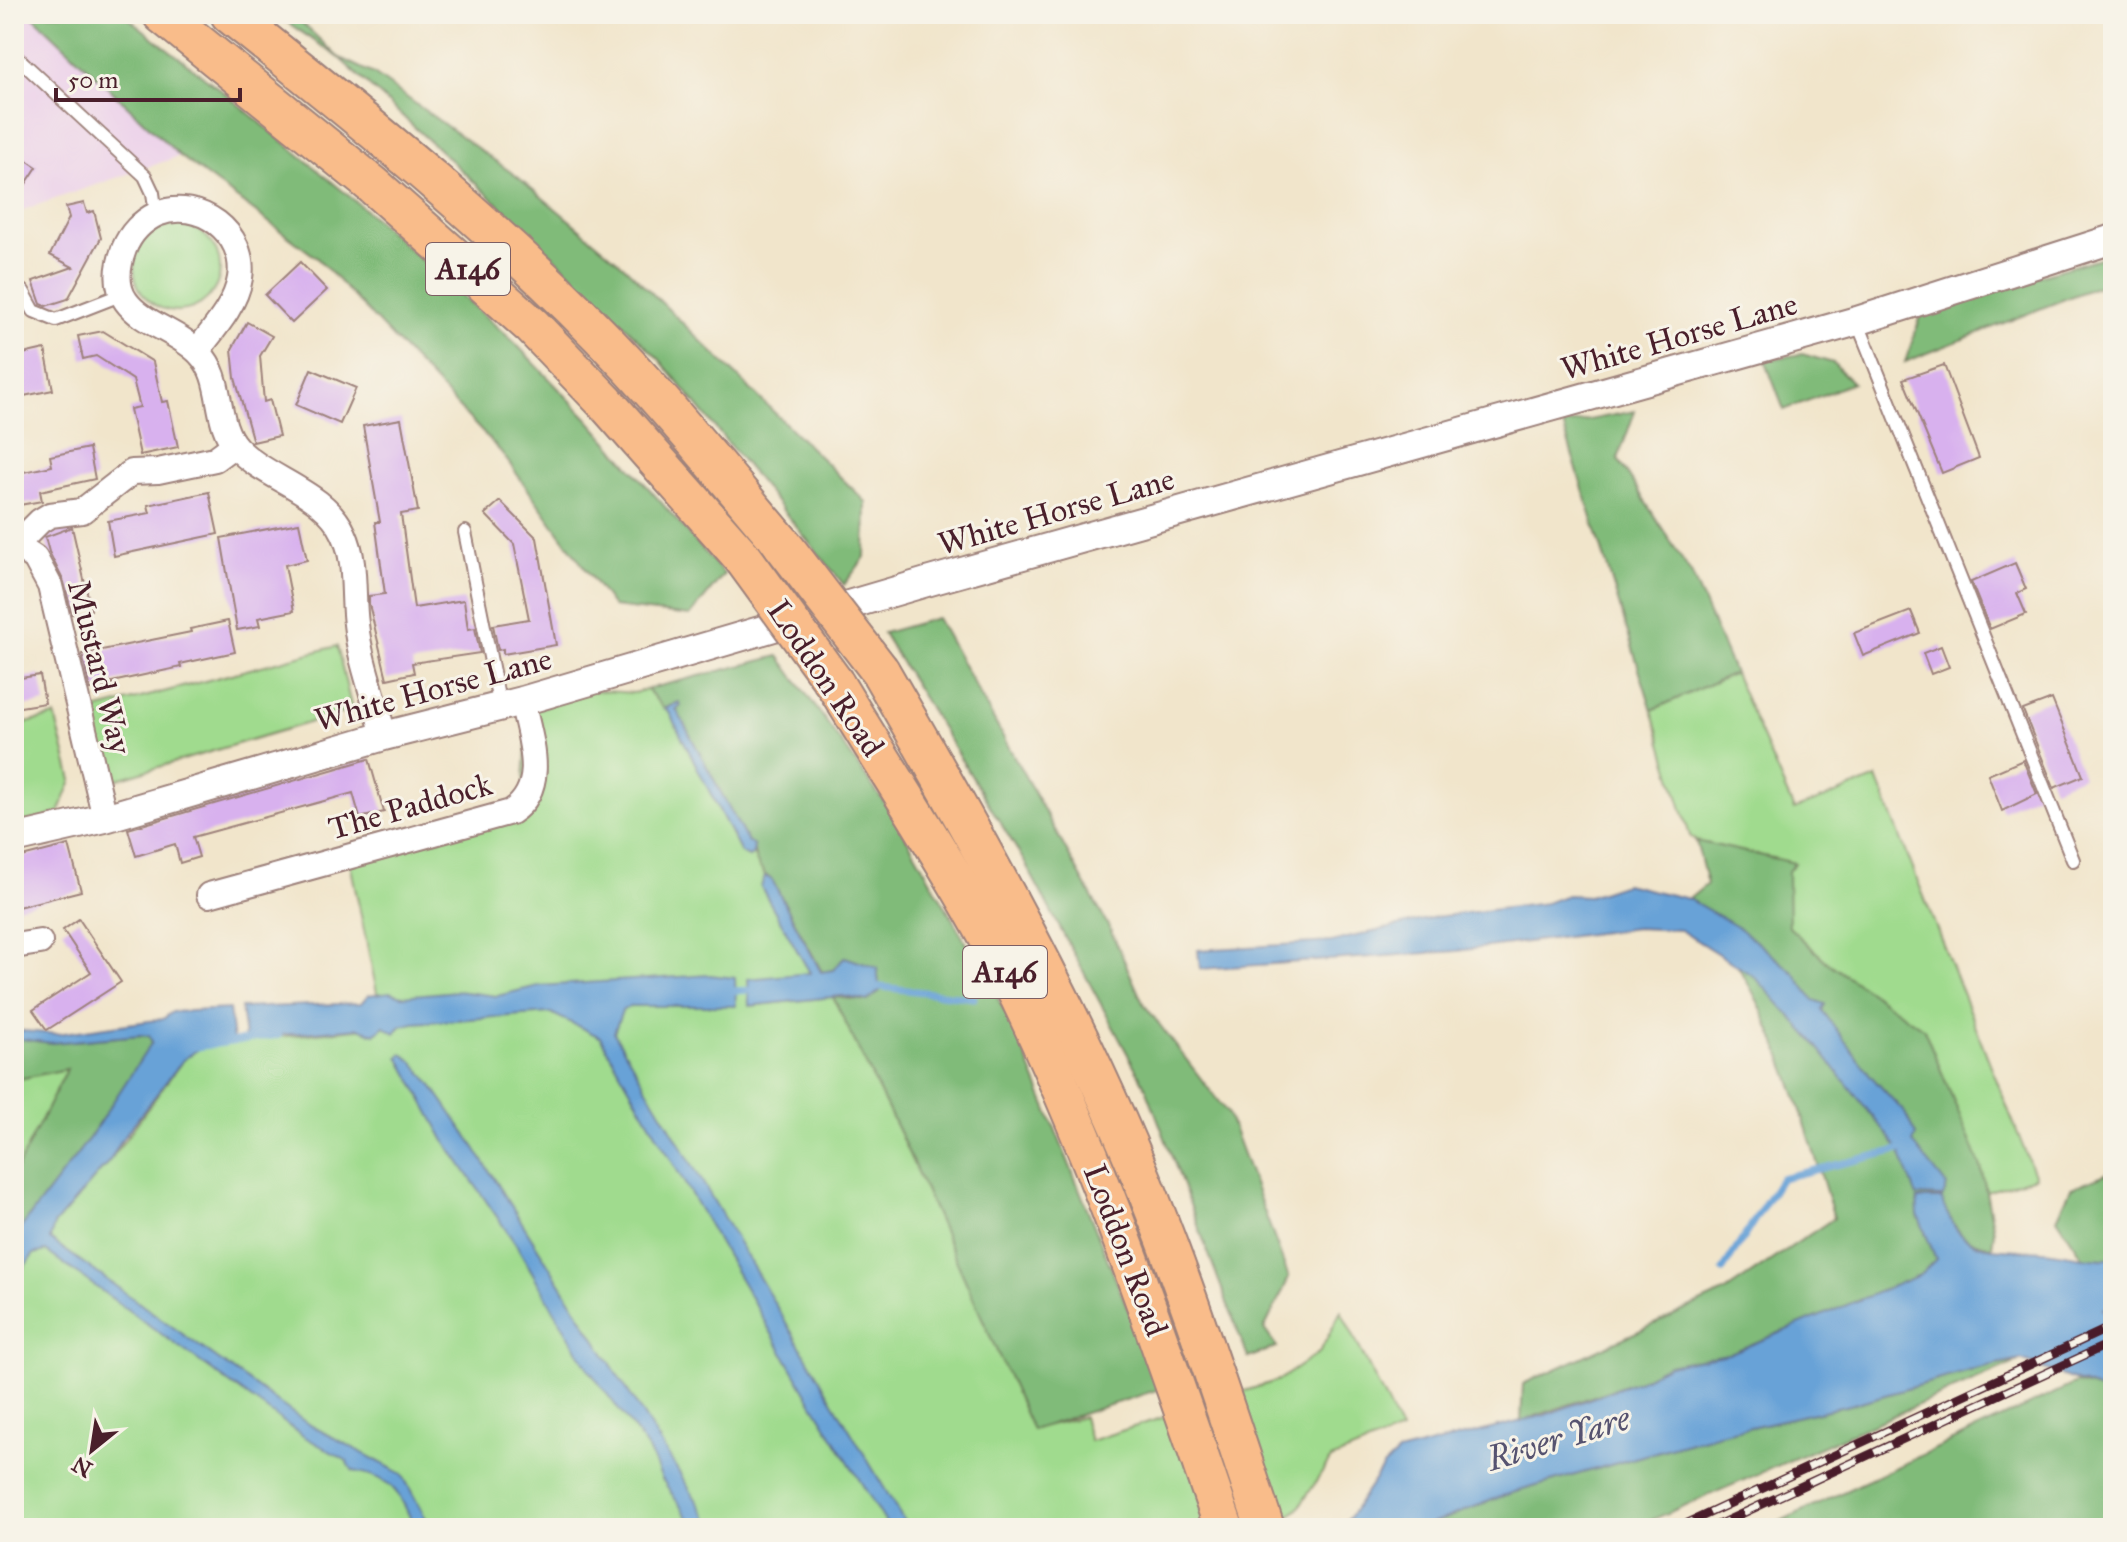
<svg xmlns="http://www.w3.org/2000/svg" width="2127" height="1542" viewBox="0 0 2127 1542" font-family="'IM FELL Great Primer',serif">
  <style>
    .built { fill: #ecd1ea }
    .green { fill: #a0db8e; stroke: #757d5c; stroke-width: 2 }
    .forest { fill: #80bb79; stroke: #656d52; stroke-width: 2 }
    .water { fill: #67a2d7; stroke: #586081; stroke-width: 2 }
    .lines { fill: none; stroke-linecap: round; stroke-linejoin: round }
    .stream { stroke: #67a2d7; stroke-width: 7 }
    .building { fill: #d8b1ee }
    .service-casing { stroke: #9e827b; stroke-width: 16 }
    .minor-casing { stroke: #9e827b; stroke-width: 28 }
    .tertiary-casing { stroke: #9e827b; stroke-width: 32 }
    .trunk-casing { stroke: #9e827b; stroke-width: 42 }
    .service { stroke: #fff; stroke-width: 12 }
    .minor { stroke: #fff; stroke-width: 24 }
    .tertiary { stroke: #fff; stroke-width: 28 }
    .trunk { stroke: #f9bc8a; stroke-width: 38 }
    .rail-casing { stroke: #4a1f2b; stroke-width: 9 }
    .rail { stroke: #f7f3e8; stroke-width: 6; stroke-dasharray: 18; stroke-linecap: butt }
    .trunk-bridge-casing { stroke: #9e827b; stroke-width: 42; stroke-linecap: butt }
    .trunk-bridge { stroke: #f9bc8a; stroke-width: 38 }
    .labels { text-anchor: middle; stroke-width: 6; stroke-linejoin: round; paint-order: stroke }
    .shield { fill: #f7f3e8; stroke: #7e5f64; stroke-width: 2 }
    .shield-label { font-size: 30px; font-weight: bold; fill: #4a1f2b }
    .street-label { font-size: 32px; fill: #4a1f2b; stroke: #f7f3e8 }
    .water-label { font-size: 34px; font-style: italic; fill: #565370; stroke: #f7f3e8 }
  </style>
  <rect width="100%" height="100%" fill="#f7f3e8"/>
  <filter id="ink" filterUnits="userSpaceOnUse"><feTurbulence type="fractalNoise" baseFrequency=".0125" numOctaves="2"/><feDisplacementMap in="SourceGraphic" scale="16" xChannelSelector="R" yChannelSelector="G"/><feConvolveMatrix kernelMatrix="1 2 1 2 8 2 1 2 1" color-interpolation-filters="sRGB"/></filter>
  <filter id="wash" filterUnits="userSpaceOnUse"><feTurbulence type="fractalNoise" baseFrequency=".006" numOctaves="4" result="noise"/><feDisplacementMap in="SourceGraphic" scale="32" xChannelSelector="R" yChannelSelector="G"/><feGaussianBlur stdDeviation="1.8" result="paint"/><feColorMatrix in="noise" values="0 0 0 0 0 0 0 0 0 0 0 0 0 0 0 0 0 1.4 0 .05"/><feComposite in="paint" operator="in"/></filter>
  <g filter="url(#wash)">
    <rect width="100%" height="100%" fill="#f1e5cb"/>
    <path class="built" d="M14,14H31L180,156L14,213Z"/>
    <g class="green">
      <circle cx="177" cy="268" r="43"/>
      <path d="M337,646L352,710L108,782L88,712Z"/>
      <path d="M1734,673L1794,810L1877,778L2035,1177L1986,1192L1981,1167L1827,962L1788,927V871L1794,863L1696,841L1690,836L1652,710Z"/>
      <path d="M647,689L669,712L741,853L749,857L753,854L765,876L761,887L811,974L749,1006L833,997L901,1136L1032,1429L1083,1417L1090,1441L1279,1380L1320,1352L1341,1311L1401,1431L1331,1459L1298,1509L1275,1528H14V1280L54,1225L111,1159L183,1060L203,1045L384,1026L350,863L522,816L528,712L590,690L634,693Z"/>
      <path d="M55,716L72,780L59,813L14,825V726Z"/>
      <path d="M68,1068L14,1174V1080Z"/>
    </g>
    <g class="forest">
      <path d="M31,14H123L221,90L355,201L514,342L588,419L724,574L690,616L613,607L501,452L317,258L180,156Z"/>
      <path d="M275,14H293L338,57L374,74L519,178L623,265L866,502L865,557L844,585L660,360L521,225L338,57Z"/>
      <path d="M2113,254V280L1905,362L1923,310Z"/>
      <path d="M1802,354L1833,363L1853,383L1784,410L1765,360Z"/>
      <path d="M1635,411L1618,459L1692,575L1734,673L1652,710L1563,425Z"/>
      <path d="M937,618L1111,931L1143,1003L1228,1114L1289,1278L1264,1329L1277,1347L1248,1358L1146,1088L1024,861L883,633Z"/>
      <path d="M779,656L894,816L1014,1027L1160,1389L1032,1430L901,1136L833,997L867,1001L833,970L822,972L772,880C761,873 753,859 754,846L747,841L676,709L680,706L679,702L664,709L647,689Z"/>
      <path d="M1696,841L1795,863L1788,871L1789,927L1827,962L1924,1029L1981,1167L1994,1231L1992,1247C1958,1241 1959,1231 1942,1205L1918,1215L1936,1259L1920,1275L1728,1354L1669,1365L1638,1381L1521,1421L1523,1384L1724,1292L1834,1218C1812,1145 1791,1071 1758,1002C1740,965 1713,932 1689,899L1707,884Z"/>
      <path d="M141,1035L149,1036L152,1042L149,1050L90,1137L14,1237V1174L67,1069L14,1080V1038L51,1043Z"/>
      <path d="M2113,1171V1259L2085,1260L2057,1218L2071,1188Z"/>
      <path d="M2022,1360L1633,1528H1421L1505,1495L1719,1434L1850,1405L1969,1371Z"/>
      <path d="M2076,1383L2113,1393V1528H1766Z"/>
    </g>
    <g class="water">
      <path d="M679,702L681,706L676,709L747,841L754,846L753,854L749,857L741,853L669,712L664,709Z"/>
      <path d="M765,876L772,880L821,972L833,970L845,957L877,968L880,991L867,1001L842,996L749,1006L748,979L810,973L761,887Z"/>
      <path d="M1625,884L1689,899L1741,929L1794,973L1814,1000L1825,1004L1822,1010L1871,1076L1905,1113L1916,1135L1913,1143L1947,1186L1943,1197L1917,1196L1899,1150L1813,1041L1755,977L1680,930L1636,928L1456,951L1200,969L1198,950L1331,942L1435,917L1546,903L1567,895L1589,896Z"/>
      <path d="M710,975L735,978L736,1006H630L622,1011L614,1033L908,1528H889L808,1396L600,1037L551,1013L414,1023L401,1026L395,1033L384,1026L375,1034L359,1028L245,1038L241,1008L361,1003L368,995L390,992L402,996L457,991L497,996L538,986Z"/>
      <path d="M229,1009L233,1040L203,1046L183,1060L122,1139L111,1159L54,1225L50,1239L308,1424L402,1474L431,1528H415C398,1492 395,1478 353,1471L347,1461L303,1436L46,1251L34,1254L14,1280V1237L90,1137L152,1042L149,1036L141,1035L51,1043L14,1038V1030L57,1034L163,1019L172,1012Z"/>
      <path d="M402,1054C419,1060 455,1121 470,1140L714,1528H695L662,1479L648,1449L587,1367L517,1246L445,1141L399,1057Z"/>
      <path d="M1917,1199H1942C1943,1208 1948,1214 1952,1222C1971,1259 2017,1246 2052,1252C2074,1255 2091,1260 2113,1259V1305L2103,1309L2113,1316V1395L2021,1360L1969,1371L1850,1405L1719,1434L1505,1495L1421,1528H1342L1383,1467L1398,1453L1545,1415L1638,1381L1669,1365L1728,1354L1920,1275L1936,1259L1918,1215Z"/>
    </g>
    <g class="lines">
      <g class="stream">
        <path d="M873,986L974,998"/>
        <path d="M729,991L757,990"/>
        <path d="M196,1047L279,1035"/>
        <path d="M1723,1270L1781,1178L1899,1150"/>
      </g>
    </g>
    <g id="blocks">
      <g class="building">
        <path d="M14,152L37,167L14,202Z"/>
        <path d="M84,203L87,213L94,211L101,238L68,299L46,306L41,304L33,281L73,267L50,255L69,218L66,207Z"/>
        <path d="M300,262L327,290L292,323L265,295Z"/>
        <path d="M247,322L272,336L260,356L264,402L270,400L279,436L253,442L235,378L232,349Z"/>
        <path d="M103,331L153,362L162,402L168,401L178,447L140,455L130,409L140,407L133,380L96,356L83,359L78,336Z"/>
        <path d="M45,349L53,390L14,398V356Z"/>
        <path d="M1944,365L1979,458L1942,473L1903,379Z"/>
        <path d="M311,369L356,388L340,424L296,405Z"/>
        <path d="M401,419L418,511L401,514L414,608L464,600L468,629L475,628L480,653L412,663L414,673L387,679L369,604V596L385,594L375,522H380L363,426Z"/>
        <path d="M89,448L95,479L40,491L42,501L14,506V474L52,466L50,456Z"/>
        <path d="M209,492L218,534L114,556L108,521L150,513L148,505Z"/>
        <path d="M500,501L537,538L556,645L503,654V649L498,650L493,625L529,619L514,544L485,514Z"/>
        <path d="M299,523L307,560L285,565L294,611L258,618L260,626L237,630L221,538Z"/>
        <path d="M72,527L91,610L72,614L64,582L49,552L45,537Z"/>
        <path d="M2015,563L2026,589L2017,593L2026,614L1990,629L1971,582Z"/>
        <path d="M1911,611L1920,633L1863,656L1854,633Z"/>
        <path d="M228,621L235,652L180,664L181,667L112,682L113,685L90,690L82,654L191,632L190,629Z"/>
        <path d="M1941,646L1949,667L1931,674L1923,653Z"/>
        <path d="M40,675L45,703L14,708V679Z"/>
        <path d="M2052,699L2083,776L2054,788L2023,710Z"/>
        <path d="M369,759L384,812L360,818L353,793L193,837L199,857L180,863L175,844L136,856L128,829Z"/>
        <path d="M2023,760L2037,794L2002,811L1988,775Z"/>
        <path d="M69,845L81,891L14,908V859Z"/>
        <path d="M79,919L121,982L47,1030L33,1010L91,972L63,930Z"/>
      </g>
    </g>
  </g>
  <g filter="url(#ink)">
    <use href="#blocks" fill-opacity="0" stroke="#9e827b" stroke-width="2"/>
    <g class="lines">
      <defs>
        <g id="service">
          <path d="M21,61L145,176L153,193L156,214"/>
          <path d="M23,291L34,311L56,320L123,294"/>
          <path d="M1857,321L2073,860"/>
          <path d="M465,532L500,707"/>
        </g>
        <g id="minor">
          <path d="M197,351C213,330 236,305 240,278C247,233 199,197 157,214C142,221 130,234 124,249C98,319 168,320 200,354C225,379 213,422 237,448C267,480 325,491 344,534C357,562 352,595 356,624C360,662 375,699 384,736"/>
          <path d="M14,544L35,558L50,586L105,818"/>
          <path d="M16,545L40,521L50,515L82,511L132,472L158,471L215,459L234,445"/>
          <path d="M209,895L511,812C549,787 530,739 522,701"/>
          <path d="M14,946L40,942"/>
        </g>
        <path id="tertiary" d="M14,839L105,818L384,736L522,701L930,581L1857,321L2113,239"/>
        <g id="trunk">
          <path d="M162,14L373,185L532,326L606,403L743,558"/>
          <path d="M230,14C368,124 508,236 629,366C682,423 732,485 783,545"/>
          <path d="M880,671C966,820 1050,968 1119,1125C1177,1256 1220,1393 1265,1528"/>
          <path d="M835,684C900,792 973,899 1027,1013C1106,1180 1164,1354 1224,1528"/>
        </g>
      </defs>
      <use href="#service" class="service-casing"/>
      <use href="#minor" class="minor-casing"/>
      <use href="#tertiary" class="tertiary-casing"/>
      <use href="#trunk" class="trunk-casing"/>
      <use href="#service" class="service"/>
      <use href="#minor" class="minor"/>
      <use href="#tertiary" class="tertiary"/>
      <use href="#trunk" class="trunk"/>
      <defs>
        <g id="rail">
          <path d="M1677,1528L2113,1326"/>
          <path d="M1711,1528L2113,1342"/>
        </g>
      </defs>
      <use href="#rail" class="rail-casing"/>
      <use href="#rail" class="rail"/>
      <defs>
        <g id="trunk-bridge">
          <path d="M783,545L880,671"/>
          <path d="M743,558L835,684"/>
        </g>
      </defs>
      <use href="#trunk-bridge" class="trunk-bridge-casing"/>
      <use href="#trunk-bridge" class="trunk-bridge"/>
    </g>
  </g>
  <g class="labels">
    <g class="shield">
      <rect x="426" y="243" width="84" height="52" rx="6"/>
      <rect x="963" y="946" width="84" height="52" rx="6"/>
    </g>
    <g class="shield-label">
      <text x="468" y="279">A146</text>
      <text x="1005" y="982">A146</text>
    </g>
    <g class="street-label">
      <text transform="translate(1679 336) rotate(-16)" y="11">White Horse Lane</text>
      <text transform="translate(1056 511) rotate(-16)" y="11">White Horse Lane</text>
      <text transform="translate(100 667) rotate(76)" y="11">Mustard Way</text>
      <text transform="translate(826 678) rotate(56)" y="11">Loddon Road</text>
      <text transform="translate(433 689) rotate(-15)" y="11">White Horse Lane</text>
      <text transform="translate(410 806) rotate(-16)" y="11">The Paddock</text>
      <text transform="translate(1126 1250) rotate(69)" y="11">Loddon Road</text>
    </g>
    <g class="water-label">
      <text transform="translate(1558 1438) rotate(-17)" y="12">River Yare</text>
    </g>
  </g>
  <rect width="2127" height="1542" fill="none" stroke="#f7f3e8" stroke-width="48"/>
  <g transform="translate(92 1450) rotate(210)" stroke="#f7f3e8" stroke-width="6" paint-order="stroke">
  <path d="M0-6L14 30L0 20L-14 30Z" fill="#4a1f2b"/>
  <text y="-12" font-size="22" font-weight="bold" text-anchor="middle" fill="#4a1f2b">N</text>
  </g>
  <path d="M56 88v12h184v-12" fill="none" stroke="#4a1f2b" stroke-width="4"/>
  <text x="68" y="88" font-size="24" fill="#4a1f2b" stroke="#f7f3e8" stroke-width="6" paint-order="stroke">50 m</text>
</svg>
